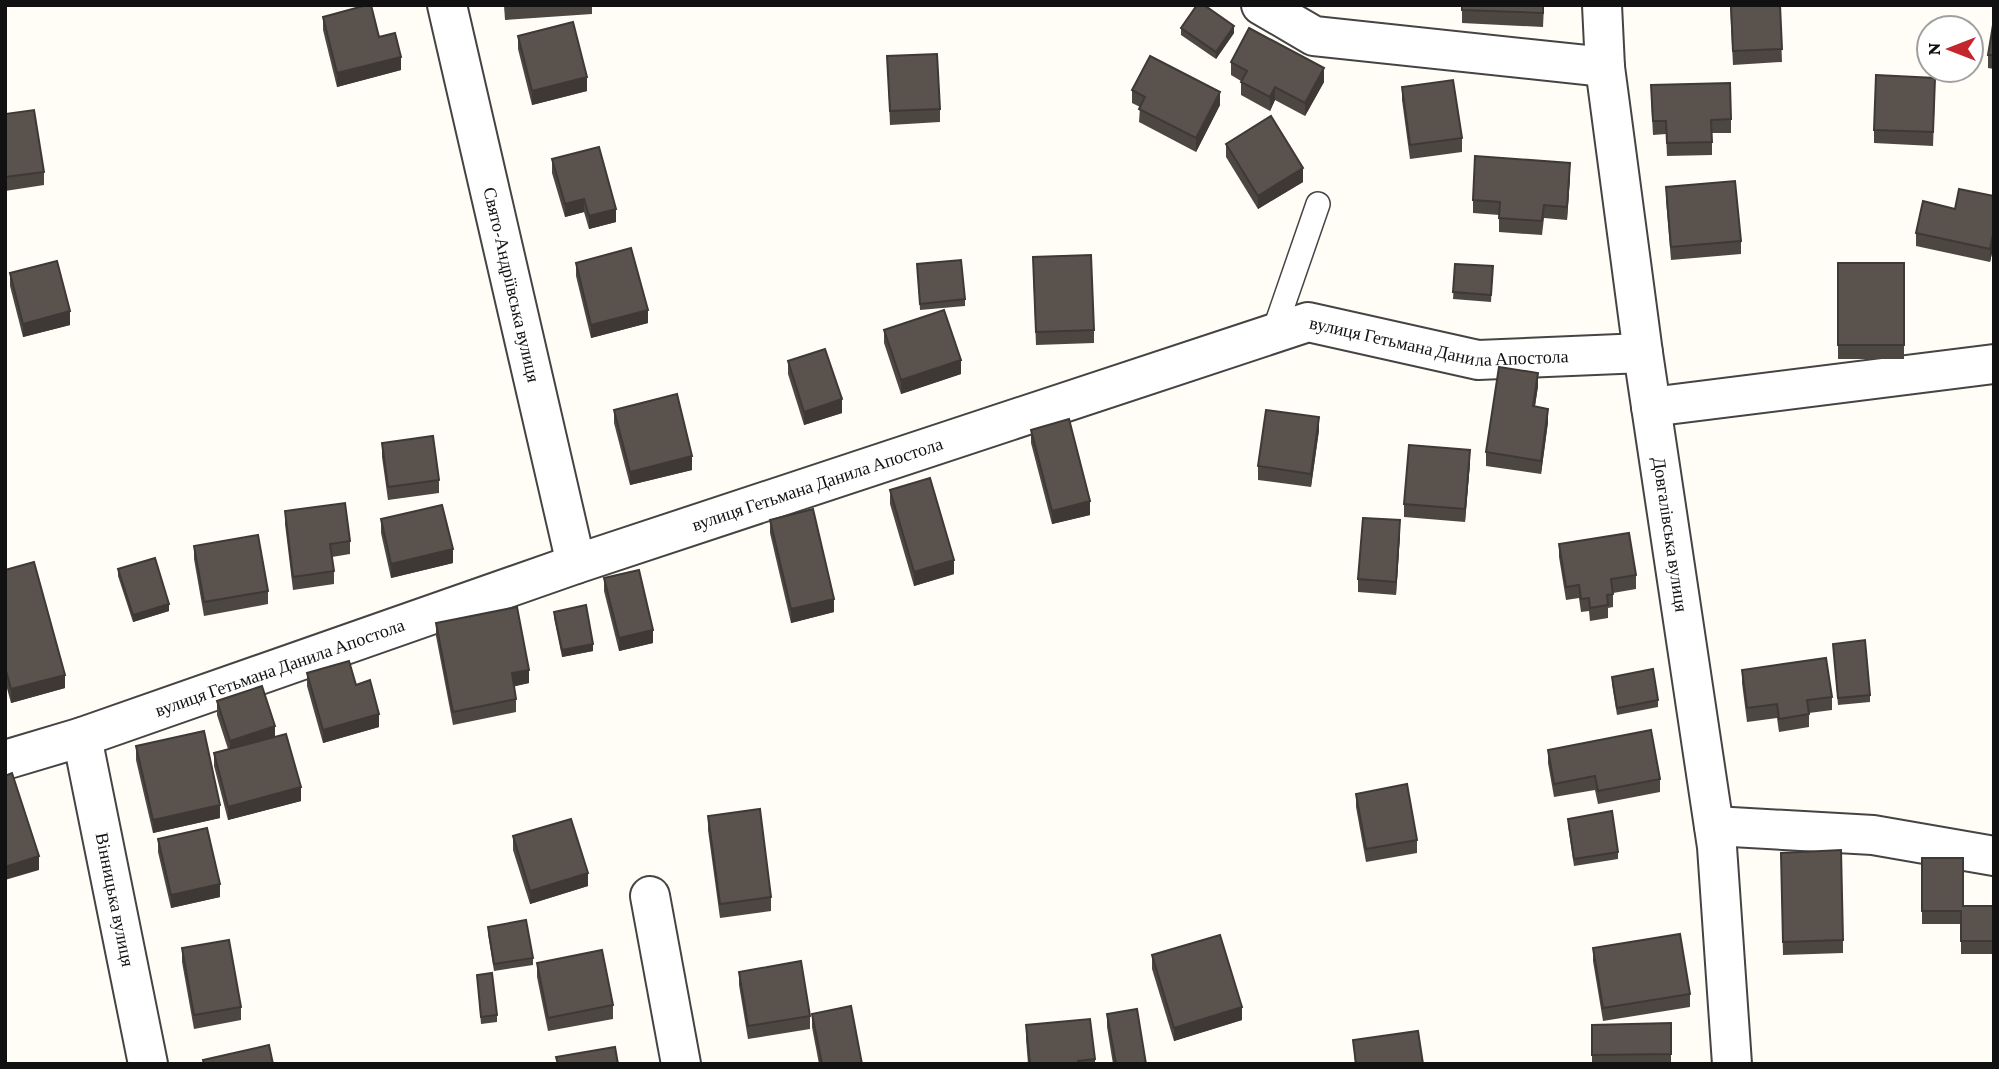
<svg xmlns="http://www.w3.org/2000/svg" width="1999" height="1069" viewBox="0 0 1999 1069" font-family="'Crimson Pro',serif">
  <style>
    .lines { fill: none; stroke-linecap: round; stroke-linejoin: round }
    .service-casing { stroke: #444; stroke-width: 26 }
    .minor-casing { stroke: #444; stroke-width: 42 }
    .tertiary-casing { stroke: #444; stroke-width: 42 }
    .service { stroke: #fff; stroke-width: 23 }
    .minor { stroke: #fff; stroke-width: 38 }
    .tertiary { stroke: #fff; stroke-width: 38 }
    .wall { fill: #4d4742 }
    .shaded-wall { fill: #3f3936 }
    .building { fill: #5a524d; stroke: #3f3936; stroke-width: 2 }
    .labels { text-anchor: middle; stroke-width: 7; stroke-linejoin: round; paint-order: stroke }
    .street-label { font-size: 18px; fill: #111; stroke: #fff }
  </style>
  <rect width="100%" height="100%" fill="#fffdf5"/>
  <g class="lines">
    <defs>
      <path id="service" d="M1273,334L1318,204"/>
      <g id="minor">
        <path id="s1" d="M447,5L576,564"/>
        <path d="M1261,5L1314,36L1605,67"/>
        <path d="M1651,407L1994,364"/>
        <path id="s2" d="M82,737L148,1064"/>
        <path id="s3" d="M5,760L82,737L576,564L1308,322L1478,360L1643,353"/>
        <path d="M1714,826L1873,835L1994,856"/>
        <path d="M650,896L681,1064"/>
      </g>
      <g id="tertiary">
        <path id="s4" d="M1602,5L1605,67L1643,353L1717,847L1732,1064"/>
      </g>
    </defs>
    <use href="#service" class="service-casing"/>
    <use href="#minor" class="minor-casing"/>
    <use href="#tertiary" class="tertiary-casing"/>
    <use href="#service" class="service"/>
    <use href="#minor" class="minor"/>
    <use href="#tertiary" class="tertiary"/>
  </g>
  <g class="wall">
    <path d="M504,5H592V14L505,20Z"/>
    <path d="M1462,5H1544L1543,27L1462,23Z"/>
    <path d="M1730,5H1780L1782,62L1733,65Z"/>
    <path d="M323,17L379,37L401,70L337,87L323,30Z"/>
    <path d="M1994,19V69L1988,68V55Z"/>
    <path d="M1181,28L1234,33L1216,59L1181,35Z"/>
    <path d="M518,36L587,91L532,105L518,49Z"/>
    <path d="M887,56L940,109V122L890,125Z"/>
    <path d="M1231,62L1324,82L1305,116L1275,100L1270,111L1241,95V81L1231,75Z"/>
    <path d="M1402,87L1462,138V152L1410,159L1402,100Z"/>
    <path d="M1132,90L1220,105L1196,152L1139,122L1140,107L1132,103Z"/>
    <path d="M1935,91L1933,146L1874,143V130Z"/>
    <path d="M1651,98L1731,119V133H1712V155L1667,156L1666,134L1653,135Z"/>
    <path d="M5,114L44,172V185L5,191Z"/>
    <path d="M1226,144L1303,182L1258,209L1226,157Z"/>
    <path d="M552,159L616,222L589,229L584,212L565,217L552,173Z"/>
    <path d="M1570,176L1567,220L1544,218L1542,235L1499,232V215L1473,213V200Z"/>
    <path d="M1666,187L1741,241V254L1671,260L1666,200Z"/>
    <path d="M1994,196V244L1990,262L1916,246V233L1955,209Z"/>
    <path d="M576,263L648,323L591,338L576,276Z"/>
    <rect x="1838" y="263" width="66" height="96"/>
    <path d="M917,264L965,299V306L920,310Z"/>
    <path d="M1455,264L1493,266L1491,302L1453,299Z"/>
    <path d="M1033,270L1094,330V343L1036,345Z"/>
    <path d="M10,273L70,325L23,337L10,286Z"/>
    <path d="M884,330L961,374L901,394L884,343Z"/>
    <path d="M788,361L842,413L804,425L788,374Z"/>
    <path d="M1538,386L1535,406L1548,422L1541,474L1486,466V452Z"/>
    <path d="M614,410L692,470L630,485L614,423Z"/>
    <path d="M1031,430L1090,515L1052,524L1031,443Z"/>
    <path d="M1319,430L1311,487L1258,480V466Z"/>
    <path d="M382,443L439,480V493L388,500L382,457Z"/>
    <path d="M1470,463L1465,522L1404,517V504Z"/>
    <path d="M890,490L954,574L914,586L890,504Z"/>
    <path d="M285,511L350,541V554L332,557L334,571V584L293,590L285,524Z"/>
    <path d="M381,519L453,563L391,578L381,533Z"/>
    <path d="M770,520L834,612L791,623L770,533Z"/>
    <path d="M1400,534L1396,595L1358,592V579Z"/>
    <path d="M1559,544L1636,575V589L1613,593V607L1608,608V618L1590,621L1589,611L1581,612L1579,598L1566,600L1559,557Z"/>
    <path d="M194,546L268,591V604L204,616L194,559Z"/>
    <path d="M118,569L169,611L133,622L118,576Z"/>
    <path d="M5,570L65,688L11,703L5,681Z"/>
    <path d="M604,578L653,643L619,651L604,591Z"/>
    <path d="M554,612L593,651L562,657L554,618Z"/>
    <path d="M436,623L529,683L514,686L516,699V712L453,725L436,636Z"/>
    <path d="M1833,644L1870,695V702L1838,705Z"/>
    <path d="M1742,670L1832,697V710L1809,713V727L1779,732L1777,718L1747,722L1742,683Z"/>
    <path d="M307,673L356,685L379,727L323,743L307,686Z"/>
    <path d="M1612,677L1658,700V707L1617,715L1612,684Z"/>
    <path d="M217,701L275,737L301,801L228,820L214,766V753L228,749L217,715Z"/>
    <path d="M136,746L220,818L153,833L136,760Z"/>
    <path d="M1548,750L1660,779V792L1598,804L1595,790L1554,797L1548,763Z"/>
    <path d="M1356,794L1417,840V853L1366,862L1356,807Z"/>
    <path d="M708,816L771,897V911L720,918L708,830Z"/>
    <path d="M1568,819L1618,852V859L1574,866L1568,825Z"/>
    <path d="M513,836L588,886L530,904L513,850Z"/>
    <path d="M158,839L220,897L171,908L158,852Z"/>
    <path d="M1922,858L1963,906H1994V954H1961V924H1922Z"/>
    <path d="M1781,866L1843,940V953L1783,955Z"/>
    <path d="M488,927L533,958V965L494,971L488,934Z"/>
    <path d="M182,948L241,1007V1020L194,1029L182,962Z"/>
    <path d="M1593,948L1690,994V1007L1603,1021L1593,961Z"/>
    <path d="M1152,955L1242,1020L1174,1041L1152,969Z"/>
    <path d="M537,963L613,1005V1019L548,1031L537,977Z"/>
    <path d="M739,972L810,1016V1029L748,1039L739,985Z"/>
    <path d="M477,975L497,1015V1022L481,1024Z"/>
    <path d="M812,1014L862,1064H819L812,1027Z"/>
    <path d="M1107,1014L1146,1064H1113L1107,1027Z"/>
    <path d="M1671,1023V1064H1592V1025Z"/>
    <path d="M1026,1025L1095,1059V1064H1028L1026,1039Z"/>
    <path d="M1353,1040L1423,1064H1355Z"/>
  </g>
  <g class="shaded-wall">
    <path d="M1234,26V33L1216,59V52Z"/>
    <path d="M401,57V70L337,87V73Z"/>
    <path d="M1324,68V82L1305,116V103Z"/>
    <path d="M587,77V91L532,105V91Z"/>
    <path d="M1275,87V100L1270,111V97Z"/>
    <path d="M1220,92V105L1196,152V138Z"/>
    <path d="M1570,163V176L1567,220V207Z"/>
    <path d="M1303,168V182L1258,209V196Z"/>
    <path d="M584,199V212L565,217V204Z"/>
    <path d="M616,209V222L589,229V216Z"/>
    <path d="M1994,230V244L1990,262V249Z"/>
    <path d="M648,310V323L591,338V325Z"/>
    <path d="M70,311V325L23,337V324Z"/>
    <path d="M961,360V374L901,394V380Z"/>
    <path d="M1538,373V386L1533,419V406Z"/>
    <path d="M842,399V413L804,425V412Z"/>
    <path d="M1548,409V422L1541,474V461Z"/>
    <path d="M1319,417V430L1311,487V474Z"/>
    <path d="M1470,450V463L1465,522V509Z"/>
    <path d="M692,456V470L630,485V472Z"/>
    <path d="M1090,501V515L1052,524V511Z"/>
    <path d="M1400,520V534L1396,595V582Z"/>
    <path d="M453,549V563L391,578V564Z"/>
    <path d="M954,560V574L914,586V572Z"/>
    <path d="M834,599V612L791,623V609Z"/>
    <path d="M169,604V611L133,622V615Z"/>
    <path d="M653,630V643L619,651V638Z"/>
    <path d="M593,644V651L562,657V650Z"/>
    <path d="M529,670V683L512,687V673Z"/>
    <path d="M65,675V688L11,703V689Z"/>
    <path d="M379,714V727L323,743V730Z"/>
    <path d="M275,726V740L230,755V741Z"/>
    <path d="M301,787V801L228,820V807Z"/>
    <path d="M220,805V818L153,833V820Z"/>
    <path d="M39,856V870L5,880V867Z"/>
    <path d="M588,873V886L530,904V891Z"/>
    <path d="M220,884V897L171,908V895Z"/>
    <path d="M1242,1007V1020L1174,1041V1028Z"/>
  </g>
  <g class="building">
    <path d="M367,5H371L379,37L395,33L401,57L337,73L323,17Z"/>
    <path d="M1197,5H1204L1234,26L1216,52L1181,28Z"/>
    <path d="M1462,5H1543V13L1462,10Z"/>
    <path d="M1731,5H1780L1782,49L1733,51Z"/>
    <path d="M1994,19V55H1988Z"/>
    <path d="M573,22L587,77L532,91L518,36Z"/>
    <path d="M1249,28L1324,68L1305,103L1275,87L1270,97L1241,82L1247,71L1231,62Z"/>
    <path d="M937,54L940,109L890,111L887,56Z"/>
    <path d="M1150,56L1220,92L1196,138L1139,109L1145,97L1132,90Z"/>
    <path d="M1876,75L1935,78L1933,132L1874,130Z"/>
    <path d="M1453,80L1462,138L1410,145L1402,87Z"/>
    <path d="M1730,83L1731,119L1711,120L1712,142L1667,143L1666,121H1653L1651,85Z"/>
    <path d="M34,110L44,172L5,177V114Z"/>
    <path d="M1271,116L1303,168L1258,196L1226,144Z"/>
    <path d="M599,147L616,209L589,216L584,199L565,204L552,159Z"/>
    <path d="M1475,156L1570,163L1567,207L1544,205L1542,221L1499,218L1500,202L1473,200Z"/>
    <path d="M1735,181L1741,241L1671,247L1666,187Z"/>
    <path d="M1959,189L1994,196V230L1990,249L1916,233L1923,201L1955,209Z"/>
    <path d="M631,248L648,310L591,325L576,263Z"/>
    <path d="M1091,255L1094,330L1036,332L1033,257Z"/>
    <path d="M961,260L965,299L920,304L917,264Z"/>
    <path d="M57,261L70,311L23,324L10,273Z"/>
    <rect x="1838" y="263" width="66" height="82"/>
    <path d="M1455,264L1493,266L1491,295L1453,292Z"/>
    <path d="M944,310L961,360L901,380L884,330Z"/>
    <path d="M825,349L842,399L804,412L788,361Z"/>
    <path d="M1499,367L1538,373L1533,406L1548,409L1541,461L1486,452Z"/>
    <path d="M677,394L692,456L630,472L614,410Z"/>
    <path d="M1266,410L1319,417L1311,474L1258,466Z"/>
    <path d="M1069,419L1090,501L1052,511L1031,430Z"/>
    <path d="M433,436L439,480L388,487L382,443Z"/>
    <path d="M1409,445L1470,450L1465,509L1404,504Z"/>
    <path d="M930,478L954,560L914,572L890,490Z"/>
    <path d="M345,503L350,541L330,544L334,571L293,577L285,511Z"/>
    <path d="M442,505L453,549L391,564L381,519Z"/>
    <path d="M813,509L834,599L791,609L770,520Z"/>
    <path d="M1363,518L1400,520L1396,582L1358,579Z"/>
    <path d="M1629,533L1636,575L1611,579L1613,594L1607,595L1608,605L1590,608L1589,598L1581,599L1579,585L1566,587L1559,544Z"/>
    <path d="M258,535L268,591L204,602L194,546Z"/>
    <path d="M155,558L169,604L133,615L118,569Z"/>
    <path d="M34,562L65,675L11,689L5,667V570Z"/>
    <path d="M639,570L653,630L619,638L604,578Z"/>
    <path d="M586,605L593,644L562,650L554,612Z"/>
    <path d="M517,607L529,670L512,673L516,699L453,712L436,623Z"/>
    <path d="M1865,640L1870,695L1838,698L1833,644Z"/>
    <path d="M1826,658L1832,697L1807,700L1809,714L1779,719L1777,704L1747,708L1742,670Z"/>
    <path d="M349,661L356,685L370,680L379,714L323,730L307,673Z"/>
    <path d="M1653,669L1658,700L1617,708L1612,677Z"/>
    <path d="M262,686L275,726L230,741L217,701Z"/>
    <path d="M1651,730L1660,779L1598,791L1595,776L1554,784L1548,750Z"/>
    <path d="M204,731L220,805L153,820L136,746Z"/>
    <path d="M286,734L301,787L228,807L214,753Z"/>
    <path d="M12,773L39,856L5,867V776Z"/>
    <path d="M1407,784L1417,840L1366,849L1356,794Z"/>
    <path d="M760,809L771,897L720,904L708,816Z"/>
    <path d="M1612,811L1618,852L1574,859L1568,819Z"/>
    <path d="M571,819L588,873L530,891L513,836Z"/>
    <path d="M207,828L220,884L171,895L158,839Z"/>
    <path d="M1841,850L1843,940L1783,942L1781,853Z"/>
    <path d="M1922,858H1963V906H1994V941H1961V911H1922Z"/>
    <path d="M526,920L533,958L494,964L488,927Z"/>
    <path d="M1680,934L1690,994L1603,1008L1593,948Z"/>
    <path d="M1220,935L1242,1007L1174,1028L1152,955Z"/>
    <path d="M229,940L241,1007L194,1015L182,948Z"/>
    <path d="M602,950L613,1005L548,1018L537,963Z"/>
    <path d="M801,961L810,1016L748,1026L739,972Z"/>
    <path d="M492,973L497,1015L481,1017L477,975Z"/>
    <path d="M851,1006L862,1064H822L812,1014Z"/>
    <path d="M1137,1009L1146,1064H1116L1107,1014Z"/>
    <path d="M1090,1019L1095,1059L1078,1061V1064H1030L1026,1025Z"/>
    <path d="M1671,1023V1054L1592,1055V1025Z"/>
    <path d="M1418,1031L1423,1064H1356L1353,1040Z"/>
    <path d="M269,1045L273,1064H204L203,1060Z"/>
    <path d="M615,1047L618,1064H558L556,1057Z"/>
  </g>
  <g class="labels">
    <g class="street-label">
      <text dy="6" stroke="none"><textPath href="#s1" startOffset="287">Свято-Андріївська вулиця</textPath></text>
      <text dy="6" stroke="none"><textPath href="#s3" startOffset="1508">вулиця Гетьмана Данила Апостола</textPath></text>
      <text dy="6" stroke="none"><textPath href="#s3" startOffset="858">вулиця Гетьмана Данила Апостола</textPath></text>
      <text dy="6" stroke="none"><textPath href="#s4" startOffset="534">Довгалівська вулиця</textPath></text>
      <text dy="6" stroke="none"><textPath href="#s3" startOffset="290">вулиця Гетьмана Данила Апостола</textPath></text>
      <text dy="6" stroke="none"><textPath href="#s2" startOffset="166">Вінницька вулиця</textPath></text>
    </g>
  </g>
  <rect width="1999" height="1069" fill="none" stroke="#111111" stroke-width="14"/>
  <g transform="translate(1950 49) rotate(270)"><circle r="33" fill="#ffffff" stroke="#a0a0a0" stroke-width="2"/>
  <path d="M0-5L12 26L0 18L-12 26Z" fill="#c4262e"/>
  <text y="-10" font-size="19" font-weight="bold" text-anchor="middle" fill="#111111">N</text>
  </g>
</svg>
